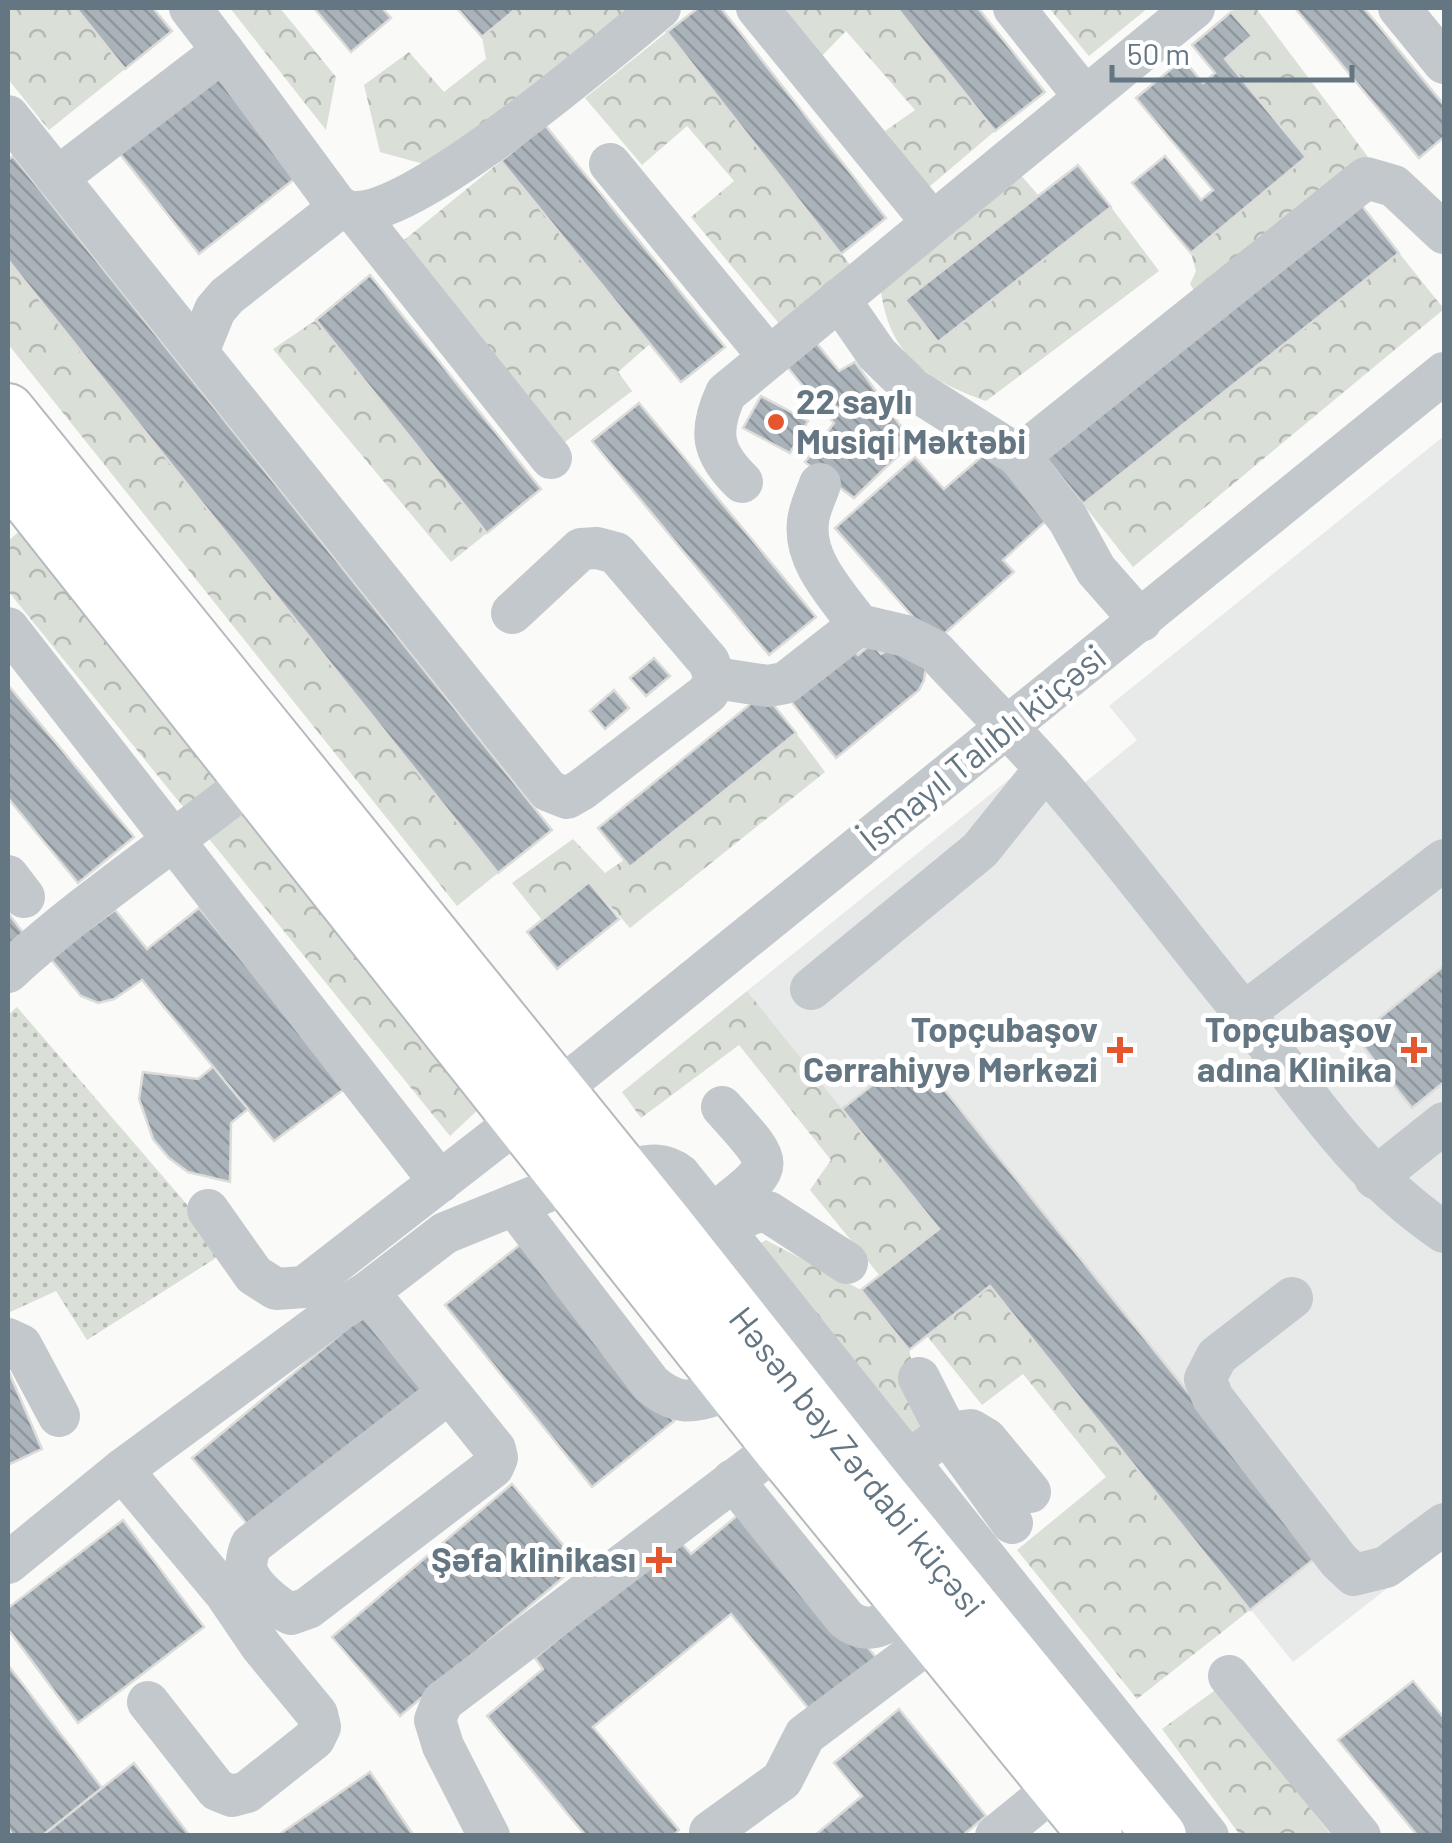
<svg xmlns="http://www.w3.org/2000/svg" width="1452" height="1843" viewBox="0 0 1452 1843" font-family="Barlow,sans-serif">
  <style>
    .built { fill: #e8e9e9 }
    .grass { fill: url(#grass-dots) }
    .forest { fill: url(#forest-crowns) }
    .building { fill: url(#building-back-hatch); stroke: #dcdcda; stroke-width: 2.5 }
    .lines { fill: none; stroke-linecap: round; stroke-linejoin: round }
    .major-casing { stroke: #b5babe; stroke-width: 56 }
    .minor { stroke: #c3c8cc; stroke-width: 42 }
    .major { stroke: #fff; stroke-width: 52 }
    .poi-dot { fill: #e4572e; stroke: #fff; stroke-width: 4 }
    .labels { text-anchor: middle; stroke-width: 10; stroke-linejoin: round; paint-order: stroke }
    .poi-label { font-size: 35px; font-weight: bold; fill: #657683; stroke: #fff; text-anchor: end }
    .street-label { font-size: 35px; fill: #657683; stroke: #fff }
  </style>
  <defs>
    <pattern id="grass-dots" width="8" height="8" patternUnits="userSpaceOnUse" patternTransform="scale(2.5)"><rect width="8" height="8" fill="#dadfd7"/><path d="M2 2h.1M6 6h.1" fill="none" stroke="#b4b9b4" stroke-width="1.8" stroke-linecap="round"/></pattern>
    <pattern id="forest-crowns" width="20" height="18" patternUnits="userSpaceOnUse" patternTransform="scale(2.5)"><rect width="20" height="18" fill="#dadfd7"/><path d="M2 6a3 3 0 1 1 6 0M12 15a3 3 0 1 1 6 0" fill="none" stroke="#b4b9b4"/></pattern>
    <pattern id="building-back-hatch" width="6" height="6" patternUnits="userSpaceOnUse" patternTransform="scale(2.5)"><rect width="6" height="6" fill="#aab3b9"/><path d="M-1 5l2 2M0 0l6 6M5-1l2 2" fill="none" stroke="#8e969c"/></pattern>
  </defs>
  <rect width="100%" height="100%" fill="#fafaf8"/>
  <path class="built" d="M1444,436V1544L1293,1662L990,1286L909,1350L861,1290L939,1229L747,991L1013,776L1068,796L1137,740L1109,706Z"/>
  <path class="grass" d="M17,1007L227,1251L87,1340L56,1291L8,1313V1015Z"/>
  <g class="forest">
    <path d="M8,8H76L125,69L49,130L8,79Z"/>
    <path d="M230,8H280L336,77L326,130Z"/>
    <path d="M517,8H630L438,168L380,152L364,85L409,52L444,92L486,59L482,37Z"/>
    <path d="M773,8H897L995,131L929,187L885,131L915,110L846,31L817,61Z"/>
    <path d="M1049,8H1148L1089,56Z"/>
    <path d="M1236,8H1256L1368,157L1197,295L1190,284L1196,271L1191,253L1306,157L1225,59L1251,36L1231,12Z"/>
    <path d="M667,32L856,272L786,332L691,217L734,181L687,126L642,165L585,98Z"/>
    <path d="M501,161L650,344L618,372L632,391L561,445L403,241Z"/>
    <path d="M1019,173L1039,196L905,300L938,342L1111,207L1159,271L986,401C924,379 888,354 880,285Z"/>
    <path d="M1399,253L1444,309L1133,567L1083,504Z"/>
    <path d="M8,260L498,873L457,906L8,344Z"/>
    <path d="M316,320L487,533L451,562L273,349Z"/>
    <path d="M22,529L482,1106L450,1136L8,591V541Z"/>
    <path d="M796,733L825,772L630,928L589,882L542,920L512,883L573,839L605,873L624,860L630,867Z"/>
    <path d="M747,991L939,1229L880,1276L810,1190L831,1160L739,1045L641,1118L622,1092Z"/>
    <path d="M766,1240L861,1290L909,1350L930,1434L915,1446L751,1248Z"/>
    <path d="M990,1286L1250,1610L1137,1699L1017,1550L1106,1477L1023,1374L982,1405L927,1336Z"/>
    <path d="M1218,1688L1331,1835H1240L1162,1729Z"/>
  </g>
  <g class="building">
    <path d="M76,8H153L172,31L125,69Z"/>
    <path d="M314,8H382L391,18L351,52Z"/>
    <path d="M457,8H517L482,37Z"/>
    <path d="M698,8H721L886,218L841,254L667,32Z"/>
    <path d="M897,8H978L1045,92L995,131Z"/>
    <path d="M1295,8H1364L1444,105V137L1419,158Z"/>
    <path d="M1231,12L1252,36L1225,59L1306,157L1191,253L1132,183L1165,156L1201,200L1213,190L1136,98L1183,59L1203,83L1215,73L1192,45Z"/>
    <path d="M229,69L307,169L199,254L120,154Z"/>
    <path d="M545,125L725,347L681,382L501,161Z"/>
    <path d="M13,156L552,830L498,873L8,260V160Z"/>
    <path d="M1078,165L1111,207L938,342L905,300Z"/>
    <path d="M1362,206L1399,253L1083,504L1046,458Z"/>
    <path d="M370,275L541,489L487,533L316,320Z"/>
    <path d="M814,340L839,371L855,362L912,442L854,498L805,462L834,423L785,364Z"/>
    <path d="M761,396L808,421L790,453L743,428Z"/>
    <path d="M639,403L816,617L769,655L592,441Z"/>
    <path d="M988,451L1048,519L1003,560L1014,572L935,642L835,528L915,457L944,489Z"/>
    <path d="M872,643L881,654L894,647L926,667L924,680L919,690L836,758L787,696L849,645L858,655Z"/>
    <path d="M654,658L670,676L646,696L630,678Z"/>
    <path d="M8,685L134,837L78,883L8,798Z"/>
    <path d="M614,690L629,708L605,729L590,711Z"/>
    <path d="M764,693L796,733L630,867L598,828Z"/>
    <path d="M589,882L619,919L557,969L527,932Z"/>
    <path d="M199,908L347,1087L274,1141L142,980L114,999L98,1003L81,996L50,958L115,910L147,949Z"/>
    <path d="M8,913L31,943L8,962Z"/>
    <path d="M1444,966V1082L1412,1108L1356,1037Z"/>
    <path d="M914,1052L1319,1555L1250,1610L990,1286L909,1350L861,1290L939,1229L842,1109Z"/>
    <path d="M213,1067L248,1109L231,1123L230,1182L188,1172L169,1158L153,1139L139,1099L143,1072L198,1079Z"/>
    <path d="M527,1239L674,1421L592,1487L445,1305Z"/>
    <path d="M373,1307L440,1387L259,1538L192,1458Z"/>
    <path d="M8,1370L42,1449L8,1465Z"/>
    <path d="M512,1484L579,1564L400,1716L332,1637Z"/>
    <path d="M750,1505L883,1666L818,1720L731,1614L593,1727L679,1830L673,1836H586L487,1716L543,1669L535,1658L679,1540L691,1554Z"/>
    <path d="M123,1520L204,1627L78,1723L8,1629V1608Z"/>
    <path d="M8,1665L102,1788L42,1836H13L8,1828Z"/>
    <path d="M1413,1681L1444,1718V1836H1418L1338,1740Z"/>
    <path d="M899,1709L986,1816L962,1836H814L862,1796L834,1763Z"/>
    <path d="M134,1763L190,1836H42L102,1788Z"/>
    <path d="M370,1772L414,1836H277Z"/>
  </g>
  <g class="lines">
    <defs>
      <g id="major">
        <path id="s1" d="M8,410L666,1223L874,1486L1160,1836"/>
        <path d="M8,475L778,1447L1096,1836"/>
      </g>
    </defs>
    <use href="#major" class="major-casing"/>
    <g class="minor">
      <path d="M757,8L932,222"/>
      <path d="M1014,8L1084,96"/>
      <path d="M1399,8L1444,63"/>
      <path d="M223,51L339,208"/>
      <path d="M8,116L549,791L567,798L581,790L708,693L715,678L709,662L616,553L597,548L581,549L512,613"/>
      <path d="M610,164L769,357"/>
      <path d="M57,178L223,51L190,8"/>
      <path d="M355,212L551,458"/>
      <path d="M839,299L877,354L913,389L1019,456L1068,519L1096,570L1141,621"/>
      <path d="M198,352L215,310L227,296L339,208C344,209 349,212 354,212C418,215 606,52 660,8"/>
      <path d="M1019,456L1366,178L1394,186L1444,233"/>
      <path d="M742,482C712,453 708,432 726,393L1194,8"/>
      <path d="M820,484C816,496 809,509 808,522C803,561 838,596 859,625L906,636L935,651C971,690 1009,728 1044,767C1110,841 1169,921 1231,997C1300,1083 1351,1169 1444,1232"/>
      <path d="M8,628L440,1182"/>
      <path d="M715,678L768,686L785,683L859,625"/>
      <path d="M8,876L24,897"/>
      <path d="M8,972C84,902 171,845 252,780"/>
      <path d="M811,989L980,850L1045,769"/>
      <path d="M1244,1013L1444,860"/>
      <path d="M624,1171C646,1166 661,1160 680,1175L1208,1836"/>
      <path d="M1375,1178L1444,1123"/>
      <path d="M514,1205L651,1384C682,1410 696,1400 732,1390"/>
      <path d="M208,1210L254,1275L276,1289L304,1287L586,1068L1444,373"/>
      <path d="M712,1215C776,1164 779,1170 722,1107"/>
      <path d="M705,1248C723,1234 744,1209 768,1212L847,1263"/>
      <path d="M368,1292L495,1449L497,1458L493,1467L308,1608L291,1614C276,1607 252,1587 247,1571C245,1562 248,1553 251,1545L447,1394"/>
      <path d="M1292,1298L1217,1356L1205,1379L1213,1398L1339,1561L1354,1575L1386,1567L1444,1524"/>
      <path d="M8,1339L21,1345L59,1416"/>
      <path d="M919,1378L947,1433L1012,1523"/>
      <path d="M122,1470L225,1593L261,1646L317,1714L320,1727L314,1739L247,1792L232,1796L217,1790L148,1702"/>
      <path d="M890,1474L947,1433L971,1430L986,1439L1030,1492"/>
      <path d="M733,1480L846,1619C869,1638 887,1622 910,1609"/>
      <path d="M8,1563L122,1470L338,1311L368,1292L445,1233L568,1183"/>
      <path d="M1229,1676L1360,1836"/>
      <path d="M710,1832L782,1780L805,1735L934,1638"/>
      <path d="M489,1836L443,1746L435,1720L442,1702L778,1447"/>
      <path d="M996,1836L1056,1787"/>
    </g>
    <use href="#major" class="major"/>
  </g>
  <g class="poi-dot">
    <circle cx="776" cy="422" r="10"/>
    <path d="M1115 1035h10v10h10v10h-10v10h-10v-10h-10v-10h10z"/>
    <path d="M1409 1035h10v10h10v10h-10v10h-10v-10h-10v-10h10z"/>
    <path d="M654 1545h10v10h10v10h-10v10h-10v-10h-10v-10h10z"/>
  </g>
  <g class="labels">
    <g class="poi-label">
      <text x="796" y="414" text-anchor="start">22 saylı<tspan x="796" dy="40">Musiqi Məktəbi</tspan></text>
      <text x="1098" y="1042">Topçubaşov<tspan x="1098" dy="40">Cərrahiyyə Mərkəzi</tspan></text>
      <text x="1392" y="1042">Topçubaşov<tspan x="1392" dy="40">adına Klinika</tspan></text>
      <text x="636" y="1572">Şəfa klinikası</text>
    </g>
    <g class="street-label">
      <text transform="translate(983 748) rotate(-39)" y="12">İsmayıl Talıblı küçəsi</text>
      <text dy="12" stroke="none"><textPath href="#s1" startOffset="1352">Həsən bəy Zərdabi küçəsi</textPath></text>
    </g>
  </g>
  <rect width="1452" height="1843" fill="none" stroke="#657683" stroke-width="20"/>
  <path d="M1112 65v15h240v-15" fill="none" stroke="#657683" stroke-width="5"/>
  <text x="1127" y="65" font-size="30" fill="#657683" stroke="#ffffff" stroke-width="8" paint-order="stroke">50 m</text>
</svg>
